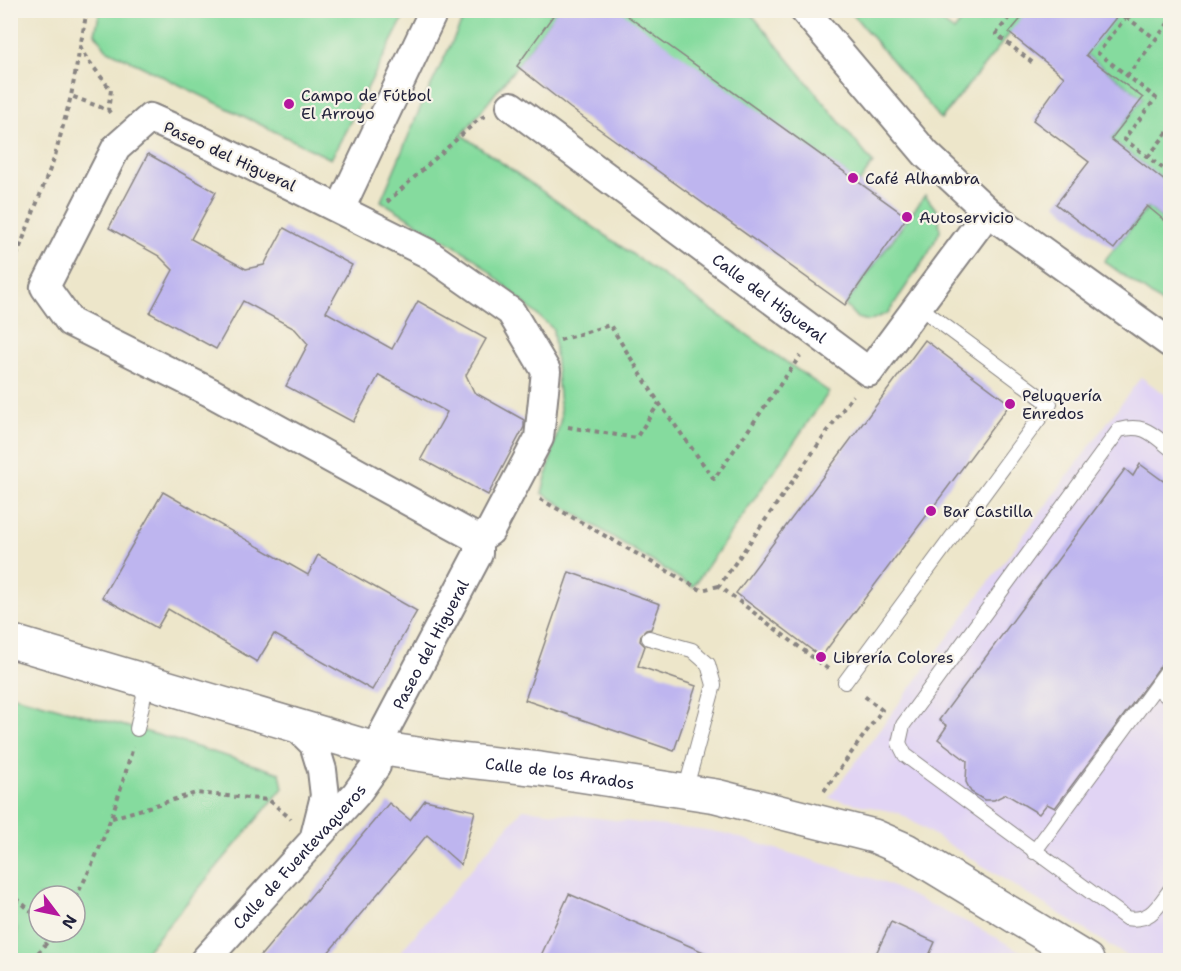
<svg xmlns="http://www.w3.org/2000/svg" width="1181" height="971" viewBox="0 0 1181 971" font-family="'Shantell Sans',sans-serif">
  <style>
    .built { fill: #e1d4f4 }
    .green { fill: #85db9e; stroke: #547e6c; stroke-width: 1.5; fill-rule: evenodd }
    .building { fill: #beb5ef }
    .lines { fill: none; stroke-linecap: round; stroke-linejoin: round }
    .service-casing { stroke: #888482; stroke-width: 16 }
    .minor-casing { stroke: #888482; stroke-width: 32 }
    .tertiary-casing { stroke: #888482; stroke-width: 36 }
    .path { stroke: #888482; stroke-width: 4; stroke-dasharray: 4.5 4.5; stroke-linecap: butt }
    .service { stroke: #fff; stroke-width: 14 }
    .minor { stroke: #fff; stroke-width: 28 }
    .tertiary { stroke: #fff; stroke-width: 33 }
    .poi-dot { fill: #b5179e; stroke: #f7f3e8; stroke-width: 2 }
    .labels { text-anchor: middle; stroke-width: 4.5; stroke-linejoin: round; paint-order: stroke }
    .poi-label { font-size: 16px; fill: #22223b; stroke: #f7f3e8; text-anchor: start }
    .street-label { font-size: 16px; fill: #22223b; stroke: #f7f3e8 }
  </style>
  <rect width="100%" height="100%" fill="#f7f3e8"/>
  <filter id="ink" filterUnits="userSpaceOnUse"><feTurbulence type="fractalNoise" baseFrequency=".0167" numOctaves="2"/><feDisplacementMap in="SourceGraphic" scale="12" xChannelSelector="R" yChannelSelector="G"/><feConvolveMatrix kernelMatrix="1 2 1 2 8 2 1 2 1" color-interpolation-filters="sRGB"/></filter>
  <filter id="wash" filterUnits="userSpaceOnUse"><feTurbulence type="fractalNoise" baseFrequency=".008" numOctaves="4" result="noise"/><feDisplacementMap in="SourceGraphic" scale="24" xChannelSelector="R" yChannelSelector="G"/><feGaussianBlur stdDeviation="1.35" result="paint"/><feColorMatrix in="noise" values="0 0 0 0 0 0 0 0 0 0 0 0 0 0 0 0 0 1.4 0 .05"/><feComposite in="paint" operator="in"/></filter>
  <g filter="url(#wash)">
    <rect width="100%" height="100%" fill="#ede6ca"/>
    <g class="built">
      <path d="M1141,377L1170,398V960H1133L899,813L829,798Z"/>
      <path d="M523,809L724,833L880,881L977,927L1036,960H405L396,957Z"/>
    </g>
    <g class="green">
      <path d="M100,11V10L407,11L331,159L106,49L95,33Z"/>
      <path d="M467,11H557L517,66L462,135L829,392L693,587L542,493L561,418L553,329L473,257L381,201L421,106Z"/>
      <path d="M619,11H749L873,163L859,183Z"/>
      <path d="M850,11H927L954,31L969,11H1028L941,119Z"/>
      <path d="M1114,11H1170V180L1167,183L1111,139L1143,98L1085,54L1118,14Z"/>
      <path d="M925,195L938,212L940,231L928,254L888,313L869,321L857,318L845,305Z"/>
      <path d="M1148,207L1170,225V309L1104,261Z"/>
      <path d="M11,695L158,735L280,773L283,788L139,960H25L14,952L17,930L11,913ZM39,896H75V932H39Z"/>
    </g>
    <g id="blocks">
      <g class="building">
        <path d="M557,10H619L907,217L845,305L570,108L517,66Z"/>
        <path d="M1028,10H1122L1086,55L1143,98L1111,139L1170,185V225L1147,206L1114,249L1056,204L1089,162L1033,120L1064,77L1009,33Z"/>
        <path d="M148,154L216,192L191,239L246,269L264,265L284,228L352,265L326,312L392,349L418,301L486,339L466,375L474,392L524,420V427L488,495L421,459L447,412L379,375L353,422L286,386L308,344L295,329L243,301L216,349L150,313L173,270L159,256L109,228Z"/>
        <path d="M925,340L1010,404L821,657L736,593Z"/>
        <path d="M1140,464L1170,486V653L1055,808L1047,804L1039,814L1006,794L994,800H984L971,792L966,782L967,761L938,739L947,726L939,720L1125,469L1133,476Z"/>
        <path d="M163,492L308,575L318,555L417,611L372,690L274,634L257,662L168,609L157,628L102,597Z"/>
        <path d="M569,572L660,604L651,629L646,630L641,635L640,641L645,646L638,666L696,686L674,751L525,700Z"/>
        <path d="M425,800L475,811L461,865L427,835L322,960H257L389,803L410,820Z"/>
        <path d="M569,894L722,960H539Z"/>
        <path d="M891,922L935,942L927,960H873Z"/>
      </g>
    </g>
  </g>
  <g filter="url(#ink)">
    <use href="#blocks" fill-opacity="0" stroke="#888482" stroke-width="1.5"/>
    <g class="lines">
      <defs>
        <g id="service">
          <path d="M1170,448C1152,434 1144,423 1119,430L903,725L899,743L905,755L1126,918C1150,922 1157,908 1170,890"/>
          <path d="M649,638L692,650L708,664L714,685L685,791"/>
          <path d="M845,682L1050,404L918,306"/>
          <path d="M1156,687L1170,699"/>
          <path d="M137,729L147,681"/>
          <path d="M1034,852L1170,667"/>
        </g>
        <g id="minor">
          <path d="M804,10L926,154L988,212L1170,343"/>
          <path id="s1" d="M511,106L869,372L988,212"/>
          <path d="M150,118L200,140L427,253L511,312L546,371L539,438L490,531L478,539L210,392L70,322L45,287L116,148Z"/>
          <path d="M340,209L434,10"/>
          <path d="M295,725L314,744L322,770L325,796L315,836"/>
          <path id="s2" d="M205,960L356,794L376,766V747L478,554V539"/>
        </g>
        <g id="tertiary">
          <path id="s3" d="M10,641L365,746L450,759L540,769L716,796L874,836L906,850L1087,960"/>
        </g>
      </defs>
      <use href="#service" class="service-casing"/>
      <use href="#minor" class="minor-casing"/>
      <use href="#tertiary" class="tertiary-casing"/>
      <g class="path">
        <path d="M87,10L71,96L108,110L111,114"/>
        <path d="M1015,10L996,34L1033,63"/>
        <path d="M1127,10L1130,12L1098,53L1156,98L1124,139L1165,170L1170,163"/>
        <path d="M1126,17L1156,39"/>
        <path d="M80,46L85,56L111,90L108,110"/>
        <path d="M1127,76L1170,21"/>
        <path d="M1148,157L1170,129"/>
        <path d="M387,202L479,119L485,116"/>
        <path d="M10,273L55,156L71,96"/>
        <path d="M560,340L610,325L659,403L714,479L800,356"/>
        <path d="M568,427L636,438L659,403"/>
        <path d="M540,499L701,590L719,586"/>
        <path d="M828,669L719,586L853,395"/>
        <path d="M824,791L882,710L863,695"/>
        <path d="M112,818L196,793L269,800L291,819"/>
        <path d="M10,892L39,919"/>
        <path d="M75,898C102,850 118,800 133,747"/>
        <path d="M32,960L56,932"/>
      </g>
      <use href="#service" class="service"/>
      <use href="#minor" class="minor"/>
      <use href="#tertiary" class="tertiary"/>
    </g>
  </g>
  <g class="poi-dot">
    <circle cx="289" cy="104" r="6"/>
    <circle cx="853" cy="178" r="6"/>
    <circle cx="907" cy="217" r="6"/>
    <circle cx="1010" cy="404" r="6"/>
    <circle cx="931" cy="511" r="6"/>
    <circle cx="821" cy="657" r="6"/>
  </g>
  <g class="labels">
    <g class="poi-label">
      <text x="301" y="101">Campo de Fútbol<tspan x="301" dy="18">El Arroyo</tspan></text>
      <text x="865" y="184">Café Alhambra</text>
      <text x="919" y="223">Autoservicio</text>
      <text x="1022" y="401">Peluquería<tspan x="1022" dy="18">Enredos</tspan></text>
      <text x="943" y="517">Bar Castilla</text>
      <text x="833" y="663">Librería Colores</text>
    </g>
    <g class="street-label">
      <text transform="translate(230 156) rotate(25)" y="6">Paseo del Higueral</text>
      <text dy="6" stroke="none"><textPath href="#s1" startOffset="322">Calle del Higueral</textPath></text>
      <text dy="6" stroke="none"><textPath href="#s2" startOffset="394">Paseo del Higueral</textPath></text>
      <text dy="6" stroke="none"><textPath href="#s3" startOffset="567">Calle de los Arados</textPath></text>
      <text dy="6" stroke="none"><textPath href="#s2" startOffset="140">Calle de Fuentevaqueros</textPath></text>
    </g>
  </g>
  <rect width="1181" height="971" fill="none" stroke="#f7f3e8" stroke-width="36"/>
  <g transform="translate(57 914) rotate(122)"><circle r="28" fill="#f7f3e8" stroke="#a29fa3" stroke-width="1.5"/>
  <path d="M0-4.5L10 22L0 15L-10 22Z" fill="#b5179e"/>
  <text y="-9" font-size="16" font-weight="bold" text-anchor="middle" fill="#22223b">N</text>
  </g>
</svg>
